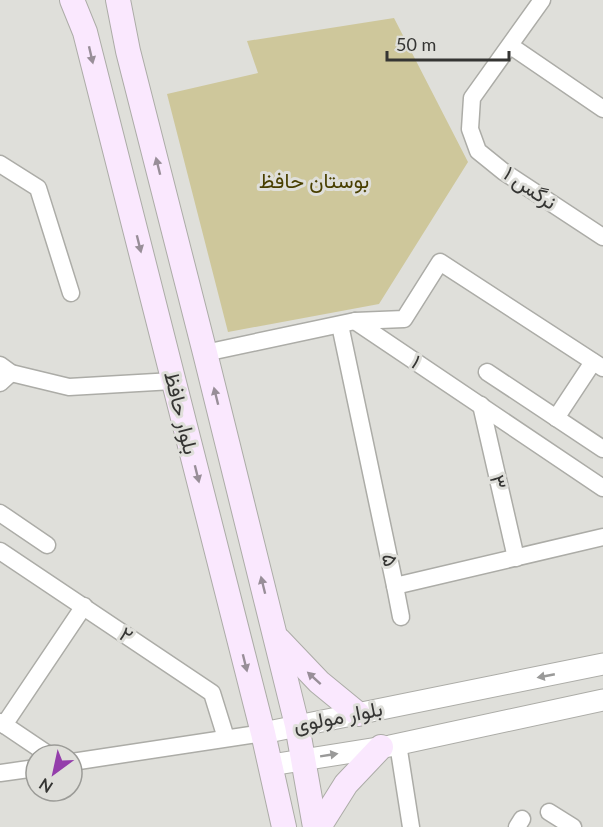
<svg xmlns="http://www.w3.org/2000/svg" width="603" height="827" viewBox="0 0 603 827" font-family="Lato,Vazirmatn,sans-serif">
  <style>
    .green { fill: #cec79b }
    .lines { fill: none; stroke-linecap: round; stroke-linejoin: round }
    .minor-casing { stroke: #acaca7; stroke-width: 19 }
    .tertiary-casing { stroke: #acaca7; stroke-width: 23 }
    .secondary-casing { stroke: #acaca7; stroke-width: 26 }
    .minor { stroke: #fff; stroke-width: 16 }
    .tertiary { stroke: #fff; stroke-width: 21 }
    .secondary { stroke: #fae8fe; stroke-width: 24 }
    .oneway { fill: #988e98 }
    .oneway2 { fill: #9a9a99 }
    .labels { text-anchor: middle; stroke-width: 6; stroke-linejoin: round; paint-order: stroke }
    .park-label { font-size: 21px; fill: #483f00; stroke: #dfdfda }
    .street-label { font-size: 21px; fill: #353533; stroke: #dfdfda }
  </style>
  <rect width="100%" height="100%" fill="#dfdfda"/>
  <path class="green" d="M394,18L468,162L379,304L228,332L167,94L258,73L247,41Z"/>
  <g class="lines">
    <defs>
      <g id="minor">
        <path d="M542,0L472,98L470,129L478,151L504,172L603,237"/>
        <path d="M511,46L603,109"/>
        <path d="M0,164L38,188L71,293"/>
        <path d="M355,321L603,488"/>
        <path d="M340,325L395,586L603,537"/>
        <path d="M205,353L355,321L404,319L440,262L603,368"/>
        <path d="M0,365L11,373L69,387L173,381"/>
        <path d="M487,372L603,449"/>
        <path d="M0,383L11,373"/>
        <path d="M481,405L516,558"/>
        <path d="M556,418L593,362"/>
        <path d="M0,513L47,545"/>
        <path d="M0,551L212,693L226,738"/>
        <path d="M395,586L401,617"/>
        <path d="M0,722L49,755"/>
        <path d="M4,725L84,606"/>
        <path d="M398,744L411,827"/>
        <path d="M72,762L263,733"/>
        <path d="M0,773L36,768"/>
        <path d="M549,812L573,827"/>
        <path d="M517,827L522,819"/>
      </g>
      <g id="tertiary">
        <path d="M263,733L603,664"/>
        <path d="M271,765L390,746L603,700"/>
      </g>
      <g id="secondary">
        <path d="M72,0L85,32L263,733L284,827"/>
        <path d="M118,0L128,51L205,353L297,725L315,827"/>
        <path d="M279,640L319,682L358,714"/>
        <path d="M319,827L346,784L381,747"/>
      </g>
    </defs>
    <use href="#minor" class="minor-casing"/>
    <use href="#tertiary" class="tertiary-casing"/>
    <use href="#secondary" class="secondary-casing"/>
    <use href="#minor" class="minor"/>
    <use href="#tertiary" class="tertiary"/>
    <use href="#secondary" class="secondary"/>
  </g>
  <defs><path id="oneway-solid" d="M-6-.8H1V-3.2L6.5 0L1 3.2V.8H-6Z" transform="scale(1.5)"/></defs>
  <g class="oneway">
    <use href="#oneway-solid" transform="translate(91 55) rotate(77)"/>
    <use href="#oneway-solid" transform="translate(158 166) rotate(-104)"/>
    <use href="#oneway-solid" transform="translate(139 244) rotate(76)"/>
    <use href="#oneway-solid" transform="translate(216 396) rotate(-104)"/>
    <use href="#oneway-solid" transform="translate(197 474) rotate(76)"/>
    <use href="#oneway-solid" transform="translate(263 585) rotate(-104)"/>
    <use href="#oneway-solid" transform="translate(245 663) rotate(76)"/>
    <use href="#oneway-solid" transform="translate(314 678) rotate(-138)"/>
  </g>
  <g class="oneway2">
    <use href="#oneway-solid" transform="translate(546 676) rotate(169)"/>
    <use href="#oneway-solid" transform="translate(329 755) rotate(-9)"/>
  </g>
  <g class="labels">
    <g class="park-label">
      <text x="314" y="188">بوستان حافظ</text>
    </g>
    <g class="street-label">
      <text transform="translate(530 188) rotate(34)" y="7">نرگس ۱</text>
      <text transform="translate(416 362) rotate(34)" y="7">۱</text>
      <text transform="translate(181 413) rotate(76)" y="7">بلوار حافظ</text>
      <text transform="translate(498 482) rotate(77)" y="7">۳</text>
      <text transform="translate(390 560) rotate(78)" y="7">۵</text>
      <text transform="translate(126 635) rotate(34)" y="7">۲</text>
      <text transform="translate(338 717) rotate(-11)" y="7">بلوار مولوی</text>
    </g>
  </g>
  <g transform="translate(54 773) rotate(213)"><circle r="28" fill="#dfdfda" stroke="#9b9b97" stroke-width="1.5"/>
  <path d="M0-4.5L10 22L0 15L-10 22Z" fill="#943eab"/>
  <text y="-9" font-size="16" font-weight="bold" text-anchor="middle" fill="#353533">N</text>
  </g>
  <path d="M387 51v9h122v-9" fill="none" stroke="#353533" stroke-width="3"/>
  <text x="396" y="51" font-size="18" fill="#353533" stroke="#dfdfda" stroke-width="4.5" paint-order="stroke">50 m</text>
</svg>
